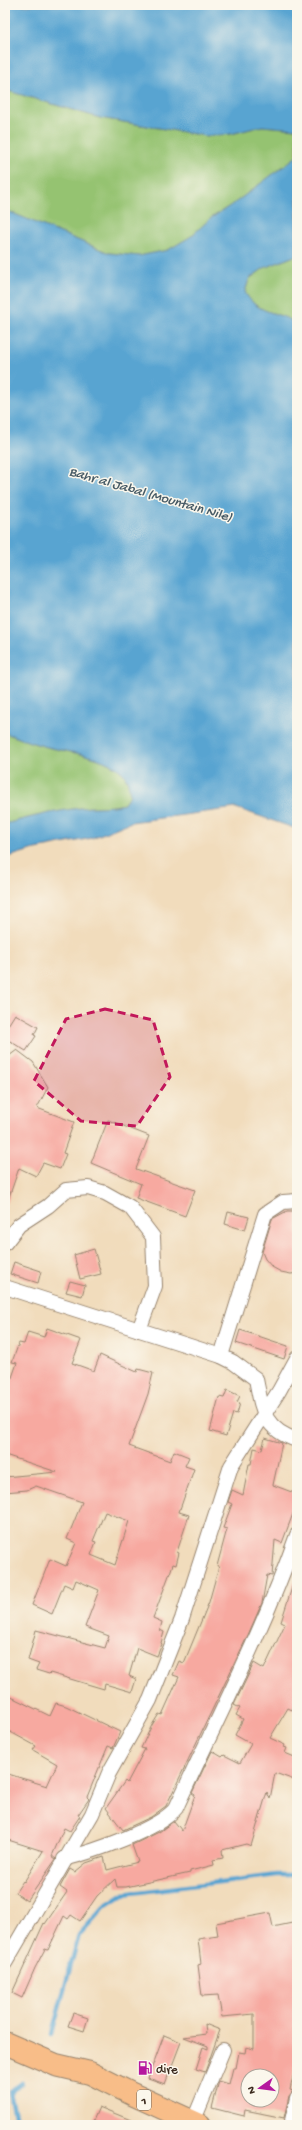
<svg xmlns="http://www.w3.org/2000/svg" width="302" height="2130" viewBox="0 0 302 2130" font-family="'Gochi Hand',sans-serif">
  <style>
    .green { fill: #95c371; stroke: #687648 }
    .water { fill: #59a4d1; stroke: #4a6778 }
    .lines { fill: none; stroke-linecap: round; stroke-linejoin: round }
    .stream { stroke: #59a4d1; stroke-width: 4.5 }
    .building { fill: #f7a9a0; fill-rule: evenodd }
    .street-casing { stroke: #96836d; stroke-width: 16 }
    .primary-casing { stroke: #96836d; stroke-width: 24 }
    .street { stroke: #fff; stroke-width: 14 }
    .primary { stroke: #f8bd88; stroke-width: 22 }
    .marked { fill: #c2185b; fill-opacity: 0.2; stroke: #c2185b; stroke-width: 3; stroke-dasharray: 8 5; stroke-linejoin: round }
    .labels { text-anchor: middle; stroke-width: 3; stroke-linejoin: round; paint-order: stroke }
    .shield { fill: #fbf7ec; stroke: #75685c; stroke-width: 1 }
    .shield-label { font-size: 12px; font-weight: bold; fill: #3b2a1e }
    .poi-label { font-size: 13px; fill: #3b2a1e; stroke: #fbf7ec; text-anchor: start }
    .water-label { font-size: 14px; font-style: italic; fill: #475b66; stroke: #fbf7ec }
  </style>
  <rect width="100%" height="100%" fill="#fbf7ec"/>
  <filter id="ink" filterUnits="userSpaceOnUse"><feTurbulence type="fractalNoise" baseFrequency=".025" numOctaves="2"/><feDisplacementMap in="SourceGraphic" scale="8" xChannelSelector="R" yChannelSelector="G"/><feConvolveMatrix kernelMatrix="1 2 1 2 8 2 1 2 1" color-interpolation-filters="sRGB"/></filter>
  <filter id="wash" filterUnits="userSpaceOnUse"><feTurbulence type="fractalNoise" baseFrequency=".012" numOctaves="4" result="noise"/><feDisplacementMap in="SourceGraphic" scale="16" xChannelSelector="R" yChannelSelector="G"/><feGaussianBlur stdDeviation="0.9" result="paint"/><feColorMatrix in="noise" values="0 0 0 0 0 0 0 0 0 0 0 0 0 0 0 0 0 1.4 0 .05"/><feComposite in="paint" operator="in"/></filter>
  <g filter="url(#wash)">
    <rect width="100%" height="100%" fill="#f1dcbc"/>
    <g class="green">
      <path d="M5,90L100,118L206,136L231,134L262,126L297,129V156L236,202L211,218L190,237L168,250L139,256L109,253L5,210Z"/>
      <path d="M297,255V324C277,310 257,315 245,292L249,279L264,268Z"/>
      <path d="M5,733C17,737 28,742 40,745C66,753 100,753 122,772C128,778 129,787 130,795L124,804C110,808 95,806 81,808C55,811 31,817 5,824Z"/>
    </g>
    <g class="water">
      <path d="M5,5H297V129L262,126L231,134L206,136L100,118L5,90Z"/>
      <path d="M297,156V255L264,268L249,279L245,292C257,315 277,310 297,324V829L236,808L131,822L92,838L31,850L5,858V824C31,817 55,811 81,808C95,806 111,808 124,804L130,795C129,787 128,778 122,772C100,753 66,753 40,745C28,742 17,737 5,733V210L109,253L139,256L168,250L190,237L211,218L236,202Z"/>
    </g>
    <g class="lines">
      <g class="stream">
        <path d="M52,2034L79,1935L106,1905L123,1894L277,1875H297"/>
        <path d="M17,2125L10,2092L22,2083"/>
      </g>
    </g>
    <g id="blocks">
      <g class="building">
        <path d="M15,1014L38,1027L34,1035L36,1036L26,1051L5,1038V1030Z"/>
        <path d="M17,1050L33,1062L48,1087L37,1108L74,1122L63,1153L66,1154L60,1169L43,1163L36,1176L19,1168L7,1203H5V1059Z"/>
        <path d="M108,1120L149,1136L136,1169L195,1190L185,1216L136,1198L141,1184L91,1163Z"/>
        <path d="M287,1211H297V1273L291,1274L281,1272L272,1267L265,1259L262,1252L272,1219Z"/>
        <path d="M228,1212L249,1217L245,1230L225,1224Z"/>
        <path d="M94,1249L101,1274L80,1279L74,1255Z"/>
        <path d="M14,1262L41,1271L38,1283L10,1274Z"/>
        <path d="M70,1281L85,1285L82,1296L66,1292Z"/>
        <path d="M47,1328L81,1340L72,1363L94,1371L100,1355L137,1372L138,1369L153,1373L148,1394L129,1446L170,1461L174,1451L189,1457L185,1466L194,1469L179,1512L189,1515L177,1552L179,1553L176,1565L173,1564L171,1570L153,1618L162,1622L160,1630L164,1632L161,1643L162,1644L157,1656L137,1648L129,1676L136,1679L132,1692L105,1684L104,1689L50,1673L49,1674L36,1670L39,1664L28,1660L36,1630L105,1648L109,1636L85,1627L99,1590L76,1580L73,1588L64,1584L52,1614L32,1605L50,1559L66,1566L76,1543L67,1539L82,1502L36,1486L27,1490L5,1492V1477L57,1472L5,1455V1387L8,1389L17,1363L12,1362L19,1343L24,1344L28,1332L44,1337ZM105,1512L129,1521L115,1565L91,1555L96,1542L93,1541Z"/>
        <path d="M240,1330L288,1346L284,1359L236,1343Z"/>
        <path d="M227,1390L240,1396L237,1402L240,1403L237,1414L233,1413L226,1436L210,1431L219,1397L224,1398Z"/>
        <path d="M265,1438L282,1443L273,1485L297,1494V1503L282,1543L275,1540L272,1576L267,1575L262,1603L248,1635L166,1806L151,1817L123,1830L106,1808L125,1781L127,1783L145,1749L141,1748L152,1725L159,1714L162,1715L179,1677L173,1675L179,1661L184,1663L209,1602L219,1566H217L227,1529L223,1528L232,1504L228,1502L232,1490L243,1495L249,1464H251L254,1448L262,1450Z"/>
        <path d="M294,1581H297V1700L292,1710L288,1708L270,1738L285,1745L284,1747L287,1748L285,1753L297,1758V1781L275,1773L270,1799L267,1792L251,1846L246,1844L222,1850L223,1858L213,1860L214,1865L190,1871V1873L126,1887H117L115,1879L97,1896L80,1921L71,1915L68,1919L64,1916L48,1950L45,1949L35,1968L22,1998L12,1993L44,1923L45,1924L67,1892L60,1887L70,1869L75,1872L86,1863L104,1857L107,1870L138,1862L132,1845L159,1832L174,1821L182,1831L195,1795L192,1793L212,1751L222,1757L224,1755L240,1763L251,1744L235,1735L243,1719L236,1715L240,1708L234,1705L254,1663L264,1669L285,1624L281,1622Z"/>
        <path d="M5,1694L50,1716L56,1703L66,1706L120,1732L113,1748L108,1746L87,1797L89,1799L78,1815L80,1816L70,1831L64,1828L52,1856L56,1859L27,1901L15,1893L23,1881L24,1882L43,1851L5,1839V1773L47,1786L57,1764L33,1750L36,1746L5,1729Z"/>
        <path d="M270,1913L273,1927L297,1922V2059L290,2090L293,2091L289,2096L284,2118L245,2110L244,2116L212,2108L219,2081L229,2084L233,2068H236L239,2052L245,2053L246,2047L254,2049V2014L222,2017L218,1995L202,1996L198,1965L201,1964L198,1939L218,1936L216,1923ZM248,2076H272V2100H248Z"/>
        <path d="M73,2013L88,2018L84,2031L68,2026Z"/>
        <path d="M205,2024L220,2030L205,2072L196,2069L203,2047L208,2049V2046L184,2037L206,2034Z"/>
        <path d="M164,2035L181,2042L165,2084L148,2078Z"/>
        <path d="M99,2107L143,2125H103L93,2121Z"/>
      </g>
    </g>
  </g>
  <g filter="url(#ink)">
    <use href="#blocks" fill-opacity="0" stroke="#96836d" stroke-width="1"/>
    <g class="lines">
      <defs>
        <g id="street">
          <path d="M5,1243L19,1225L48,1206L66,1190L88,1188L105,1193L130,1207L153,1237L155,1286L139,1330"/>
          <path d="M5,1287L221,1356L233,1362L256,1379C262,1409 263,1429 297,1440"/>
          <path d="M221,1356L265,1214L283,1202L297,1201"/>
          <path d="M64,1859C92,1852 158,1830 176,1808C218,1717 264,1629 297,1535"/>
          <path d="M5,1963L92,1814L109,1773L150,1700L182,1619L231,1466L279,1391L297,1358"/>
          <path d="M193,2122L223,2050"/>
          <path d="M291,2125L297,2098"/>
        </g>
        <path id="primary" d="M5,2043L56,2065L90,2073L132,2094L200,2125"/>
      </defs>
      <use href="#street" class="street-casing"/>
      <use href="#primary" class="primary-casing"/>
      <use href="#street" class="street"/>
      <use href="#primary" class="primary"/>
    </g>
  </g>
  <path class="marked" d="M105,1009L153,1020L170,1077L137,1126L81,1121L34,1081L66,1019Z"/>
  <defs>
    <symbol id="fuel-bare" viewBox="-9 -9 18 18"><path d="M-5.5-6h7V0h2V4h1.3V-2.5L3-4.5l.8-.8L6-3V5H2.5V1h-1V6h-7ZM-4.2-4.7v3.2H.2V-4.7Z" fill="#b5179e" stroke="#fbf7ec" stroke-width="2.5" paint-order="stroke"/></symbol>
  </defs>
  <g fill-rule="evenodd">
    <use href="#fuel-bare" x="135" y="2058" width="20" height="20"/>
  </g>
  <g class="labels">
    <rect class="shield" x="137" y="2090" width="14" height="20" rx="3"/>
    <g class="shield-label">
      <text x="144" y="2104">1</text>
    </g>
    <g class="poi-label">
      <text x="156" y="2073">dire</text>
    </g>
    <g class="water-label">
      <text transform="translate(151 493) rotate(16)" y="5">Bahr al Jabal (Mountain Nile)</text>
    </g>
  </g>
  <rect width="302" height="2130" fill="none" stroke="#fbf7ec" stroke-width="20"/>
  <g transform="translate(260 2088) rotate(256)"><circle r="19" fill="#fbf7ec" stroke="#aea59a"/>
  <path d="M0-3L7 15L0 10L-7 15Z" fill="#b5179e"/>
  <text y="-6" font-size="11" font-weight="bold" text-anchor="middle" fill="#3b2a1e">N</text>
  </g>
</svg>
